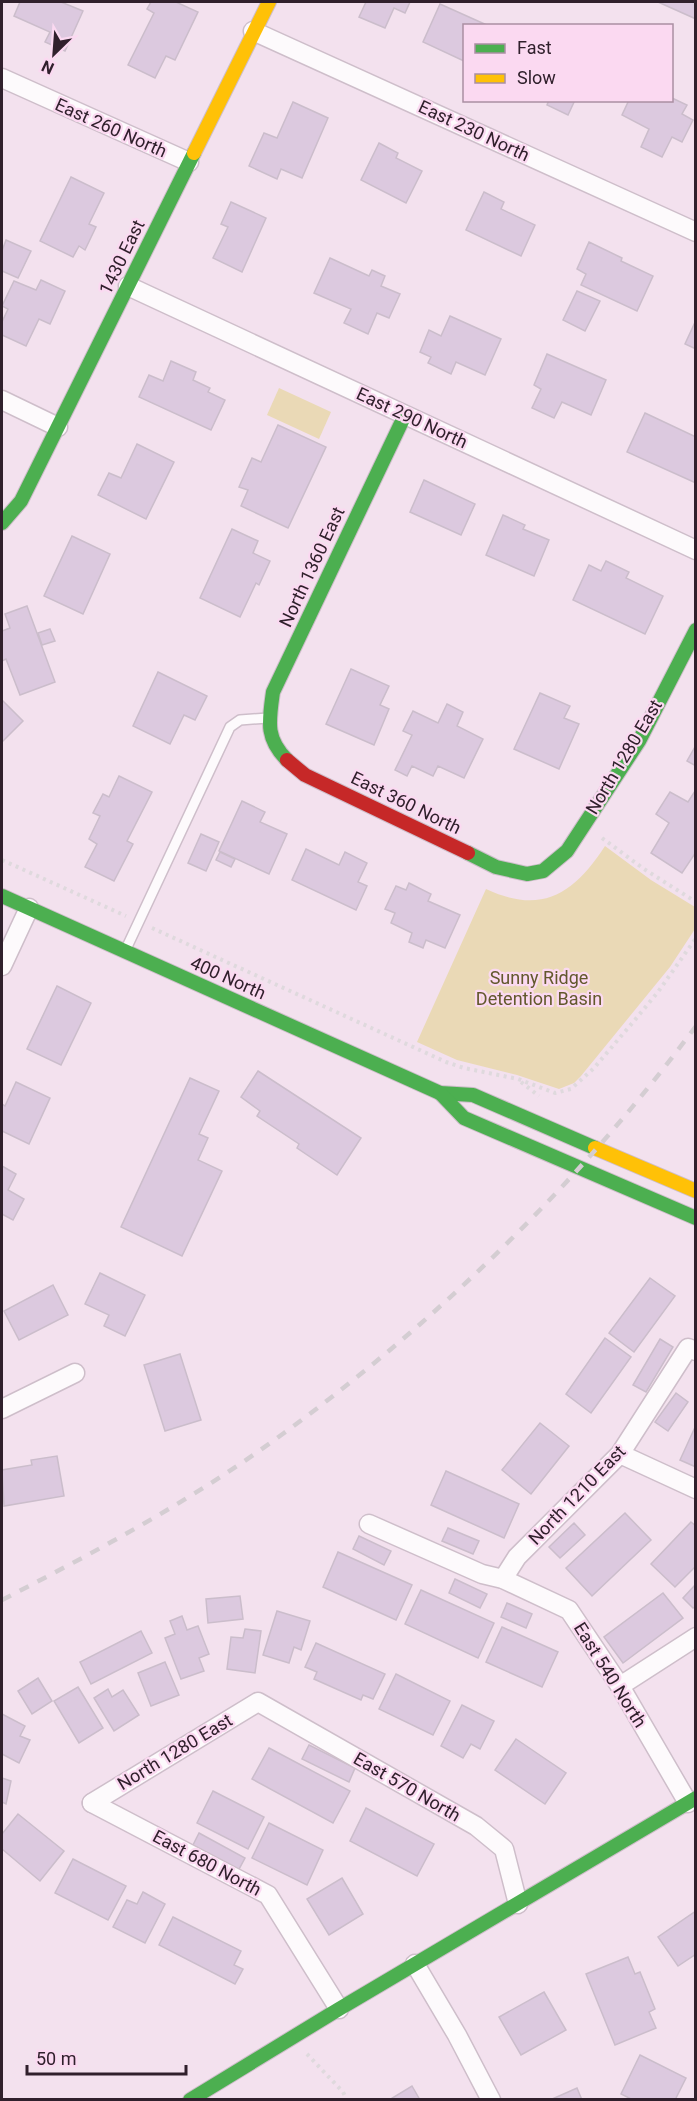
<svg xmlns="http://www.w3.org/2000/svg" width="697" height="2101" viewBox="0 0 697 2101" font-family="Roboto,sans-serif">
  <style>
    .green { fill: #ead9b6 }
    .building { fill: #dcc9df; stroke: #cbbdcb; stroke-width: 1.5 }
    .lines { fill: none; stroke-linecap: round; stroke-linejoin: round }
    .lane-casing { stroke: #cebeca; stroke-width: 12 }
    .street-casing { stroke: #cebeca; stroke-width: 21 }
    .fast-casing { stroke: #cebeca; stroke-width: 16 }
    .slow-casing { stroke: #cebeca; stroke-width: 16 }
    .jam-casing { stroke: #cebeca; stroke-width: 16 }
    .path { stroke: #dfd9dd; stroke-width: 4; stroke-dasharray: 3 4.5; stroke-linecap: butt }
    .lane { stroke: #fdfafc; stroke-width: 9 }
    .street { stroke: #fdfafc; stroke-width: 18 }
    .fast { stroke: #4caf50; stroke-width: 14 }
    .slow { stroke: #ffc107; stroke-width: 14 }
    .jam { stroke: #c62828; stroke-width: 14 }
    .rail { stroke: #d4cdd2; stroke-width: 4.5; stroke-dasharray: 10 10; stroke-linecap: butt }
    .labels { text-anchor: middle; stroke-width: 4.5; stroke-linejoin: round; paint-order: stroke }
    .street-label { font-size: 18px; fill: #30202c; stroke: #fbd9f1 }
    .park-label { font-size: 18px; fill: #62582c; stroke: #fbd9f1 }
  </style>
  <rect width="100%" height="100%" fill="#f3e1ee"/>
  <g class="green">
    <path d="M279,388L331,412L319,439L267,415Z"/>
    <path d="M605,846L651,880L695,907V929L670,967L581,1076L574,1083L559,1089L517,1075L457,1060L417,1042L486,889C542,915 574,894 605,846Z"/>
  </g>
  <g class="building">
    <path d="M20,2H61L83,11L65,51L45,42L50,32L14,16Z"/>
    <path d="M151,2H176L198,12L175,60L166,56L155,78L128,65L154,13L147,9Z"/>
    <path d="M366,2H410L405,13L394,8L385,28L359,17Z"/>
    <path d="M658,2H696V19Z"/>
    <path d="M440,4L489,26H464V61L423,42Z"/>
    <path d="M672,98L687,105L682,114L693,120L682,142L672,137L662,157L641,147L649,129L622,115L629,100H672Z"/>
    <path d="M549,100H575L568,115L547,105Z"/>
    <path d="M293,102L328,118L302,178L281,169L277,179L249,166L264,133L277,138Z"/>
    <path d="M379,143L398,153L396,158L422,171L406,203L361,180Z"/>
    <path d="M71,177L104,193L89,224L96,227L85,250L79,246L73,257L40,241Z"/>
    <path d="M484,192L504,202L501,209L535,225L521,256L466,230Z"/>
    <path d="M231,202L266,218L242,272L213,258L228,227L221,224Z"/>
    <path d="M6,240L31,251L18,278L2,271V251Z"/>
    <path d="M589,242L622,258L621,261L653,276L637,311L581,285L586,274L577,269Z"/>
    <path d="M330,258L369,276L372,270L385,276L381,286L400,294L389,318L377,313L368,334L344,323L351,309L314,293Z"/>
    <path d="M41,280L65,291L50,324L39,319L26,346L2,335V322L8,309L2,306L14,281L36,290Z"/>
    <path d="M577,291L600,301L585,331L563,320Z"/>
    <path d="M450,316L501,339L485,375L456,362L451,374L428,363L431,357L420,352L429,330L441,336Z"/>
    <path d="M696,320V349L685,344Z"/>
    <path d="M547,354L606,380L591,415L562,402L554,418L532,408L541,389L534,385Z"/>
    <path d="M171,361L196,372L193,380L210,388L208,392L225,400L211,430L139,397L149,375L163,381Z"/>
    <path d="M645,413L696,437V483L627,452Z"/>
    <path d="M278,425L326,447L288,528L241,506L248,490L239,487L252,458L261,462Z"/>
    <path d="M137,444L174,462L146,519L98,495L109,473L121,478Z"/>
    <path d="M424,480L475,504L461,535L410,512Z"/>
    <path d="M503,515L525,525L523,529L549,540L534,576L486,555Z"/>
    <path d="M232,529L258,541L253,553L270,561L259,585L256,583L240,617L200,598Z"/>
    <path d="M72,536L110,554L83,614L44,596Z"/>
    <path d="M606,561L629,572L626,578L663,596L645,634L573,600L589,565L601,571Z"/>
    <path d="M27,606L55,682L20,695L6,659L2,661V631L10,628L5,614Z"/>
    <path d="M50,629L55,641L42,645L38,633Z"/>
    <path d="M351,669L389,686L380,705L389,709L374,745L326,724Z"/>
    <path d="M158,672L207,696L195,720L184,715L170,744L133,726Z"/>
    <path d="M540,693L570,706L564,718L579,724L559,769L514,749Z"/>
    <path d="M2,700L23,721L2,742Z"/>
    <path d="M447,704L463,712L457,726L483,739L464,778L438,766L433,776L412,766L407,776L395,770L412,735L403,731L413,711L438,723Z"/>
    <path d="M696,745V766L687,761Z"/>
    <path d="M119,776L152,792L127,841L133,844L114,881L85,867L97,844L89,839L100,816L93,813L103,794L109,797Z"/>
    <path d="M695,791L696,852L682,873L651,853L669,823L656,814L670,792L688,802Z"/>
    <path d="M242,801L265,812L260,822L287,834L269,874L219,851Z"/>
    <path d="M201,834L219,842L206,871L188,863Z"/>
    <path d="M306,849L339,865L345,852L367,863L358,882L367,886L356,910L292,880Z"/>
    <path d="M220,852L235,859L231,867L216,860Z"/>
    <path d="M409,883L431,894L428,901L460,915L445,948L426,940L423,948L409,942L412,933L391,923L395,913L385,909L396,886L406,890Z"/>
    <path d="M57,986L91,1003L61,1065L27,1049Z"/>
    <path d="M258,1071L361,1138L337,1175L297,1148L299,1144L257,1116L260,1111L241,1097Z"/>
    <path d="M190,1078L219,1091L199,1134L208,1138L198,1160L222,1171L182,1256L121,1227Z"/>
    <path d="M16,1082L50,1098L29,1144L2,1131V1104L5,1106Z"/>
    <path d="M2,1166L16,1174L8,1190L24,1199L13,1220L2,1214V1216Z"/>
    <path d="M100,1273L145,1295L125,1336L104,1326L109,1315L85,1304Z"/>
    <path d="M650,1278L675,1296L634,1352L609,1333Z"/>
    <path d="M53,1285L68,1315L19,1340L4,1311Z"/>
    <path d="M605,1338L631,1357L591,1413L566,1394Z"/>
    <path d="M660,1339L673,1347L646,1392L633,1385Z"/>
    <path d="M180,1354L201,1420L165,1431L144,1365Z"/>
    <path d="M676,1393L688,1402L668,1431L655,1422Z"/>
    <path d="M540,1423L569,1446L531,1494L502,1470Z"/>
    <path d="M696,1425V1467L680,1460Z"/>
    <path d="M57,1456L64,1496L4,1506L2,1470L32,1465L31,1460Z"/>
    <path d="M446,1471L519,1504L504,1538L431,1505Z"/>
    <path d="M625,1513L651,1540L592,1596L566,1568Z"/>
    <path d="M691,1522L696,1526V1566L675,1587L651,1564Z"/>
    <path d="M574,1523L585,1535L560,1558L549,1547Z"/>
    <path d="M448,1528L479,1541L473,1554L442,1541Z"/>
    <path d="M359,1536L391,1551L384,1565L353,1549Z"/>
    <path d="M338,1552L412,1585L396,1620L323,1587Z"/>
    <path d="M455,1579L487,1594L480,1608L449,1593Z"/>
    <path d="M696,1584V1606L693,1608L683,1598Z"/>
    <path d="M421,1590L494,1623L478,1658L405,1624Z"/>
    <path d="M663,1593L683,1618L623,1663L604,1637Z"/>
    <path d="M240,1596L243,1619L208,1623L206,1599Z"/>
    <path d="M507,1603L532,1614L526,1628L501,1617Z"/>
    <path d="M277,1611L310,1621L301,1650L294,1647L289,1663L263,1655Z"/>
    <path d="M182,1616L187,1630L198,1626L209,1654L199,1658L204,1671L181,1679L165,1638L175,1634L170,1621Z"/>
    <path d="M502,1627L558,1652L542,1687L486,1662Z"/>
    <path d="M245,1629L261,1631L255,1673L227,1669L231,1637L243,1638Z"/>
    <path d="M141,1631L152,1653L91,1684L80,1662Z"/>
    <path d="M316,1643L385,1674L373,1699L363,1695L361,1700L314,1679L317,1672L305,1667Z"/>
    <path d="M165,1662L179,1695L151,1706L138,1673Z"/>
    <path d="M396,1674L450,1701L433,1735L379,1709Z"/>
    <path d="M38,1678L52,1701L32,1714L18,1691Z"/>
    <path d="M78,1687L103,1728L79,1743L54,1701Z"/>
    <path d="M108,1689L112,1697L123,1690L139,1715L114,1731L94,1698Z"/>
    <path d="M462,1705L494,1721L480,1749L471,1744L463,1758L441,1746Z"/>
    <path d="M2,1714L25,1726L20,1736L30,1740L19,1763L2,1754Z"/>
    <path d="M516,1739L566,1773L545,1804L495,1770Z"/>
    <path d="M309,1745L355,1768L349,1782L302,1759Z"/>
    <path d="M269,1748L350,1791L333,1823L252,1779Z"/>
    <path d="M2,1778L11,1781L6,1804L2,1802Z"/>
    <path d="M213,1791L264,1817L248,1849L197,1823Z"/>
    <path d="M366,1808L434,1844L417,1876L350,1841Z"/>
    <path d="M18,1814L64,1851L40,1881L2,1849V1834Z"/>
    <path d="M269,1823L323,1850L307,1885L252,1858Z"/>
    <path d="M199,1833L245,1858L238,1871L192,1847Z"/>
    <path d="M73,1859L126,1886L108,1920L55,1893Z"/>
    <path d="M342,1878L363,1914L329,1935L307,1899Z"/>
    <path d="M143,1892L165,1904L145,1943L113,1927L127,1900L137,1904Z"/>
    <path d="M696,1911V1954L678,1966L658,1937Z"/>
    <path d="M173,1917L241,1951L234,1965L243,1969L235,1984L159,1945Z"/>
    <path d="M628,1957L635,1974L640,1972L655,2009L649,2012L656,2028L615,2045L586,1974Z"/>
    <path d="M544,1992L566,2030L521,2055L499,2017Z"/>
    <path d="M640,2055L686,2078L675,2100H633L621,2094Z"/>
    <path d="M412,2086L420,2100H389Z"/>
    <path d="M577,2088L582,2100H550Z"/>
  </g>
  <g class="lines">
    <defs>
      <path id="lane" d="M126,949L230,727L240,720L268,718"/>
      <g id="street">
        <path d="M253,31L696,232"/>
        <path d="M2,78L189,162"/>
        <path d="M128,286L696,550"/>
        <path d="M2,400L58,427"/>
        <path d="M2,966L29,908"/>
        <path d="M2,1409L75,1373"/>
        <path d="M620,1454L696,1489"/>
        <path d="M369,1524L482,1574L503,1579L569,1610L620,1686L688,1803"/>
        <path d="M503,1579L517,1557L620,1454L688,1348L696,1351"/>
        <path d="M620,1686L696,1637"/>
        <path d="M92,1803L258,1702L476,1826L504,1849L518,1904"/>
        <path d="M92,1803L268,1895L339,2009"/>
        <path d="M415,1964L457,2035L491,2100"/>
      </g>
      <g id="fast">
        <path d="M2,523L21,501L194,153"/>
        <path d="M287,760C265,738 269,721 273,692L405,415"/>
        <path d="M468,853L496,867L527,874L543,871L567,851L639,741L696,630"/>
        <path d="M2,896L440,1093L473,1095L595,1148"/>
        <path d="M440,1093L464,1118L696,1218"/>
        <path d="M190,2100L339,2009L696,1798"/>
      </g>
      <g id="slow">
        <path d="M194,153L269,2"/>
        <path d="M595,1148L696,1191"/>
      </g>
      <path id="jam" d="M287,760L305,775L468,853"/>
    </defs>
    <use href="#lane" class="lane-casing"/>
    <use href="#street" class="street-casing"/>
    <use href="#fast" class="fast-casing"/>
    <use href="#slow" class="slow-casing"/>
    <use href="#jam" class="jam-casing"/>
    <g class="path">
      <path d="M602,838L644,869L696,902"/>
      <path d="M2,860L126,916"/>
      <path d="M152,928L446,1062L464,1068L518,1079L555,1093L571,1089L594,1068L634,1021L658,992L696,938"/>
      <path d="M521,1082L539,1096"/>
      <path d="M307,2054L343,2092L347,2100"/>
    </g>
    <use href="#lane" class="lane"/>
    <use href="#street" class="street"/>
    <use href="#fast" class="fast"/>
    <use href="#slow" class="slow"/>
    <use href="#jam" class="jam"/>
    <path class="rail" d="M2,1600C99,1550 196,1498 284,1433C440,1319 581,1181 696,1026"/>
  </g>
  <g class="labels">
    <g class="street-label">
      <text transform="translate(111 128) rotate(24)" y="6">East 260 North</text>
      <text transform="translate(474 131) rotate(25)" y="6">East 230 North</text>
      <text transform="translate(122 257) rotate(-64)" y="6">1430 East</text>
      <text transform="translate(412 418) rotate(25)" y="6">East 290 North</text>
      <text transform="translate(312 567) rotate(-65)" y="6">North 1360 East</text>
      <text transform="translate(624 757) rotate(-59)" y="6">North 1280 East</text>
      <text transform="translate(406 803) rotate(26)" y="6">East 360 North</text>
      <text transform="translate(228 978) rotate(24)" y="6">400 North</text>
      <text transform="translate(577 1495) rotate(-46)" y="6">North 1210 East</text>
      <text transform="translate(610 1675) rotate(58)" y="6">East 540 North</text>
      <text transform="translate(175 1752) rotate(-31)" y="6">North 1280 East</text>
      <text transform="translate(407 1787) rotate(30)" y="6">East 570 North</text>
      <text transform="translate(207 1863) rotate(28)" y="6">East 680 North</text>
    </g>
    <g class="park-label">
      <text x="539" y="984">Sunny Ridge<tspan x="539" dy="21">Detention Basin</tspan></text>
    </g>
  </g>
  <rect width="697" height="2101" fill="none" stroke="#30202c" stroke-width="6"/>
  <rect x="463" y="24" width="210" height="78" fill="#fbd9f1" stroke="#aa8fa2" stroke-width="1.5"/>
  <rect x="475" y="44" width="30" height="9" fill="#4caf50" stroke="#aa8fa2" stroke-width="1.5"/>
  <text x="517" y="54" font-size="18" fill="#30202c">Fast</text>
  <rect x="475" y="74" width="30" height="9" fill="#ffc107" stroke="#aa8fa2" stroke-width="1.5"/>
  <text x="517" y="84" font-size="18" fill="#30202c">Slow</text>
  <g transform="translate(54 54) rotate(205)" stroke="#fbd9f1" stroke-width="4.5" paint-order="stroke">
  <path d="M0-4.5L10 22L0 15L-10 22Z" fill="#30202c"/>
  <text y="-9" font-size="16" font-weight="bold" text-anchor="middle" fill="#30202c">N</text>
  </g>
  <path d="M27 2065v9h159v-9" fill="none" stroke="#30202c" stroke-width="3"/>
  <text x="36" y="2065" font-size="18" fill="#30202c" stroke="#fbd9f1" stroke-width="4.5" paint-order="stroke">50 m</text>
</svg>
